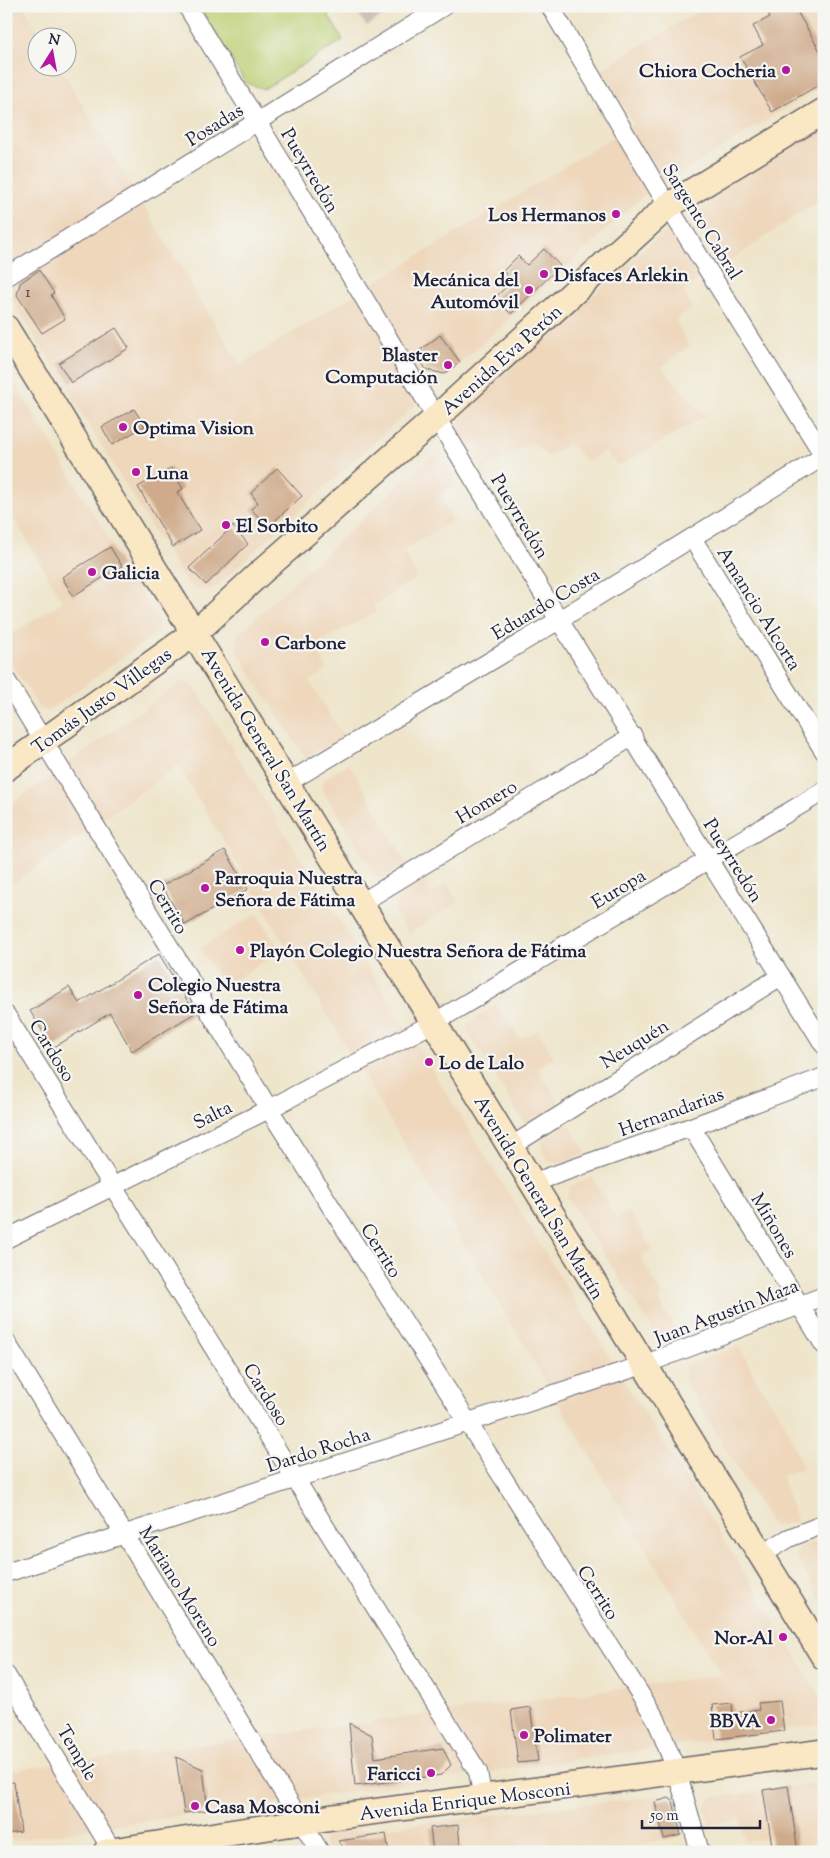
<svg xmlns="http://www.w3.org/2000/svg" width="830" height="1858" viewBox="0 0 830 1858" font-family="'Sorts Mill Goudy',serif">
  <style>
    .built { fill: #eed7bb }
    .industrial { fill: #ccc2b9 }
    .green { fill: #bbcf73; stroke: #6e7857 }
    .building { fill: #cfab8b }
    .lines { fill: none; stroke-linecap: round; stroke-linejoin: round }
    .minor-casing { stroke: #69666d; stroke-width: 20 }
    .secondary-casing { stroke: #69666d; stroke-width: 28 }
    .minor { stroke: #fff; stroke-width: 18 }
    .secondary { stroke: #fae7c3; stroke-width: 25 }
    .poi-dot { fill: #b5179e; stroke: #f6f6f2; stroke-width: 2 }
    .labels { text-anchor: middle; stroke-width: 4.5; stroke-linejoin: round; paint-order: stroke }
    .number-label { font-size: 16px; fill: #4d444f }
    .poi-label { font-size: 19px; font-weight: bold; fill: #22223b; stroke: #f6f6f2; text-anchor: start }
    .street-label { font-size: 19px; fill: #22223b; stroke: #f6f6f2 }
  </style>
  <rect width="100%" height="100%" fill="#f6f6f2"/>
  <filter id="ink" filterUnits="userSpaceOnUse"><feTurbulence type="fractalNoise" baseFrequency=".02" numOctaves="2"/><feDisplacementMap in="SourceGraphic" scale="10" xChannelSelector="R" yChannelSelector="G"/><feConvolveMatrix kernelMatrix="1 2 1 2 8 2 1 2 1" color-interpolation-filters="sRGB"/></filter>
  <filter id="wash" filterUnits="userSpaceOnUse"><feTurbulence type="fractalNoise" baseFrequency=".0096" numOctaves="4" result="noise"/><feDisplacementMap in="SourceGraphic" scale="20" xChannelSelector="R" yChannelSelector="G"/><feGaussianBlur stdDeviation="1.12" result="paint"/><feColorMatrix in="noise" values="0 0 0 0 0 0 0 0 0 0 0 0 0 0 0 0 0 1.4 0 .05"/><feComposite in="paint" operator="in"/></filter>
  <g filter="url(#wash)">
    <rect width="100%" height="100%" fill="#eee5cb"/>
    <g class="built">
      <path d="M6,6H23L42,37L38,38V68H60L240,365L634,124L602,69L707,6H824V85L643,196L216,587L205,590L194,588L181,575L6,289Z"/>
      <path d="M824,123V196L723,266L696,218L700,202L706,195Z"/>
      <path d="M666,230L677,233L680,237L702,278L683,291L693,308L675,321L689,346L661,367L705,416L619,466L604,451L587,462L569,443L548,456L532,442L482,471L459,435V421L465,410Z"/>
      <path d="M6,369L159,622L158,632L48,711L40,709L6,654V638L63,602L6,505Z"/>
      <path d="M439,455L457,484L439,496L454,520L403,550L417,577L374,606L376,612L314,645L327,670L309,681L344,737L305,757L237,652V635L429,458Z"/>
      <path d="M181,682L193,685L824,1702V1719L821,1724L6,1841V1771L721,1675L178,765L6,889V808Z"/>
      <path d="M349,763L406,863L382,878L377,877L321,788L324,779Z"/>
      <path d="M424,881L432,894L447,884L458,902L409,933L394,911L398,896Z"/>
      <path d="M257,913L280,951L224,986L200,949Z"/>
      <path d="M496,1005L520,1039L538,1030L554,1057L537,1068L560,1104L529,1124L524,1123L467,1030L469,1023Z"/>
      <path d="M568,1124L586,1153L561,1164L549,1161L542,1151V1140Z"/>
      <path d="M592,1177L616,1218L629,1211L652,1249L641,1257L663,1297L658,1300L682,1340L670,1345L660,1341L567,1197L570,1187Z"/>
      <path d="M739,1345L753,1374L783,1420L803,1468L781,1476L797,1522L773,1527L685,1381L686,1365Z"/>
      <path d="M819,1541L824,1553V1604L796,1558L798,1549Z"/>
      <path d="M824,1782V1838L809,1845L797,1847L798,1852H773L770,1837L745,1842L740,1818L710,1825L705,1806L711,1798Z"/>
      <path d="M658,1796L672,1800L681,1835L624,1849L625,1852H328L323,1841L327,1835L332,1834Z"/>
    </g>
    <path class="industrial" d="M354,6H401L366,26Z"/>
    <path class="green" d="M198,6H323L343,40L264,89L246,83Z"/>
    <g id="blocks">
      <g class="building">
        <path d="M764,6H794L824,58V82L772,112L740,57L763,45L753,26L770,17Z"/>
        <path d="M544,249L560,266L511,314L495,298L512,281L503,271L518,256L527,265Z"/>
        <path d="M39,270L54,293L51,295L65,319L42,333L17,295L20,283Z"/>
        <path d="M116,328L129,348L71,383L59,363Z"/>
        <path d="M440,335L460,362L445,374L427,370L415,354Z"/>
        <path d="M134,409L145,426L112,445L102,427Z"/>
        <path d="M171,468L183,489L177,492L200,530L173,547L138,487Z"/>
        <path d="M277,468L302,496L268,527L251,509L258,503L251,493Z"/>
        <path d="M233,526L248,544L206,585L189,568Z"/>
        <path d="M110,547L122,566L73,596L62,577Z"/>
        <path d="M225,850L248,889L185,925L162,886Z"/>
        <path d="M159,954L195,1013L132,1051L110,1013L53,1048L30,1011L69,987L79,1003Z"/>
        <path d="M780,1701L784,1731L716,1739L712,1705L732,1703L733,1713L759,1710L758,1703Z"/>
        <path d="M530,1707L538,1761L518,1763L511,1710Z"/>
        <path d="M349,1723L372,1735L375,1758L443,1748L451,1765L441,1775L355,1786Z"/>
        <path d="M176,1757L203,1769L208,1810L184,1813Z"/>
        <path d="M14,1782L21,1832L6,1834V1783Z"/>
        <path d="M788,1786L798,1852H773L763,1790Z"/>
        <path d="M669,1798L673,1801L681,1835L664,1839L655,1802Z"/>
        <path d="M458,1825L461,1852H433L430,1828Z"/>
        <path d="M386,1834L389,1852H348L338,1841Z"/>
      </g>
    </g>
  </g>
  <g filter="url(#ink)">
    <use href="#blocks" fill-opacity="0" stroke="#69666d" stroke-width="1"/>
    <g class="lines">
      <defs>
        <g id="minor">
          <path d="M187,6L559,620L824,1045"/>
          <path d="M6,277L444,6"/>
          <path d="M692,538L824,751"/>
          <path d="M6,680L269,1109L656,1719L677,1772L700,1852"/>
          <path d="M287,783L559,620L824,456L668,206L550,6"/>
          <path d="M361,903L633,736"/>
          <path d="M6,1015L478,1772L483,1799"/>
          <path d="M691,1127L824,1345"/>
          <path d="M510,1147L781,976"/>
          <path d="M532,1183L691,1127L824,1077"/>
          <path d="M6,1239L269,1109L435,1022L824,791"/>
          <path d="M6,1342L320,1852"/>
          <path d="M761,1555L789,1538L824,1524"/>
          <path d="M6,1573L643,1365L824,1296"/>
          <path d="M6,1675L113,1852"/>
        </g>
        <g id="secondary">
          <path d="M6,328C281,769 550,1215 824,1657"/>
          <path d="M6,768L196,632L259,574L436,418L668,206L824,111"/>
          <path d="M106,1852L333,1817L824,1752"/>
        </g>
      </defs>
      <use href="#minor" class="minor-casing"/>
      <use href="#secondary" class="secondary-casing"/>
      <use href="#minor" class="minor"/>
      <use href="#secondary" class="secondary"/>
    </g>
  </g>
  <g class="poi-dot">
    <circle cx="786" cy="70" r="5"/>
    <circle cx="616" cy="214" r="5"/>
    <circle cx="544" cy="274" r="5"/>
    <circle cx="529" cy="290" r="5"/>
    <circle cx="448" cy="365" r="5"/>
    <circle cx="123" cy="427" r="5"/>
    <circle cx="136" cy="472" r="5"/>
    <circle cx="226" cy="525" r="5"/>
    <circle cx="92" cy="572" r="5"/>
    <circle cx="265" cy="642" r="5"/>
    <circle cx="205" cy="888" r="5"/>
    <circle cx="240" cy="950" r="5"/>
    <circle cx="138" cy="995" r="5"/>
    <circle cx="429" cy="1062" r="5"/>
    <circle cx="783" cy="1637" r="5"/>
    <circle cx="771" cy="1720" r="5"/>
    <circle cx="524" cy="1735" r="5"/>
    <circle cx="431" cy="1773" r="5"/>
    <circle cx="195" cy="1806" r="5"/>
  </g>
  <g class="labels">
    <g class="number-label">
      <text x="28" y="297">1</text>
    </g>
    <g class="poi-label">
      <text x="776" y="77" text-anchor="end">Chiora Cocheria</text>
      <text x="606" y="221" text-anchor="end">Los Hermanos</text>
      <text x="554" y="281">Disfaces Arlekin</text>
      <text x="519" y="286" text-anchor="end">Mecánica del<tspan x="519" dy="22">Automóvil</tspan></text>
      <text x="438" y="361" text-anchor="end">Blaster<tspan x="438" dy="22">Computación</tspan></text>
      <text x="133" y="434">Optima Vision</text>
      <text x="146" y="479">Luna</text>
      <text x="236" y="532">El Sorbito</text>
      <text x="102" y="579">Galicia</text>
      <text x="275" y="649">Carbone</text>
      <text x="215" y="884">Parroquia Nuestra<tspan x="215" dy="22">Señora de Fátima</tspan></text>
      <text x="250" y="957">Playón Colegio Nuestra Señora de Fátima</text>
      <text x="148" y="991">Colegio Nuestra<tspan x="148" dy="22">Señora de Fátima</tspan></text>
      <text x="439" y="1069">Lo de Lalo</text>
      <text x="773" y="1644" text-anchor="end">Nor-Al</text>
      <text x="761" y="1727" text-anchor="end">BBVA</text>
      <text x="534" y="1742">Polimater</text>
      <text x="421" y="1780" text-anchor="end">Faricci</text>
      <text x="205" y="1813">Casa Mosconi</text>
    </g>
    <g class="street-label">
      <text transform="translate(214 124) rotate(-32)" y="7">Posadas</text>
      <text transform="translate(311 170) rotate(59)" y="7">Pueyrredón</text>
      <text transform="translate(703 221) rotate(58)" y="7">Sargento Cabral</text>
      <text transform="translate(501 359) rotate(-42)" y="7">Avenida Eva Perón</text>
      <text transform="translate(521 516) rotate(59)" y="7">Pueyrredón</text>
      <text transform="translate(545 603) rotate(-31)" y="7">Eduardo Costa</text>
      <text transform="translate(760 608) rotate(58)" y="7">Amancio Alcorta</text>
      <text transform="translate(101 700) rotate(-36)" y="7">Tomás Justo Villegas</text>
      <text transform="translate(267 749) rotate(59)" y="7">Avenida General San Martín</text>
      <text transform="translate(486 801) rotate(-31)" y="7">Homero</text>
      <text transform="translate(734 860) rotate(58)" y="7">Pueyrredón</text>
      <text transform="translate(618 888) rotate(-31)" y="7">Europa</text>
      <text transform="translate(169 906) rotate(59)" y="7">Cerrito</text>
      <text transform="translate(634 1043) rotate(-32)" y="7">Neuquén</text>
      <text transform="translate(53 1050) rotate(58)" y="7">Cardoso</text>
      <text transform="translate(671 1111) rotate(-20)" y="7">Hernandarias</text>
      <text transform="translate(212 1114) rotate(-27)" y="7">Salta</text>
      <text transform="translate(540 1197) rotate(59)" y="7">Avenida General San Martín</text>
      <text transform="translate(775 1225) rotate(59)" y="7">Miñones</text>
      <text transform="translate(382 1250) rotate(58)" y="7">Cerrito</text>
      <text transform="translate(726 1311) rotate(-21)" y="7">Juan Agustín Maza</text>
      <text transform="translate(267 1394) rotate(58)" y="7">Cardoso</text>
      <text transform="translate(318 1449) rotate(-18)" y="7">Dardo Rocha</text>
      <text transform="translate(181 1586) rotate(58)" y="7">Mariano Moreno</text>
      <text transform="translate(599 1592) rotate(57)" y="7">Cerrito</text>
      <text transform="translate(78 1752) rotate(59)" y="7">Temple</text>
      <text transform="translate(465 1800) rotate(-7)" y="7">Avenida Enrique Mosconi</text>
    </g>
  </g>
  <rect width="830" height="1858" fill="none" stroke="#f6f6f2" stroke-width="25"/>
  <g transform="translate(52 52) rotate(11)"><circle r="24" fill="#f6f6f2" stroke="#a1a1a9"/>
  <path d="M0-4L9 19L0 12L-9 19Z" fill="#b5179e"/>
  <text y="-8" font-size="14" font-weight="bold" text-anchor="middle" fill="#22223b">N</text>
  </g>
  <path d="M642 1820v8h118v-8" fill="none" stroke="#22223b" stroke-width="2.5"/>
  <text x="650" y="1820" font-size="15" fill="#22223b" stroke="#f6f6f2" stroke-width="4" paint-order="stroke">50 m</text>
</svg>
